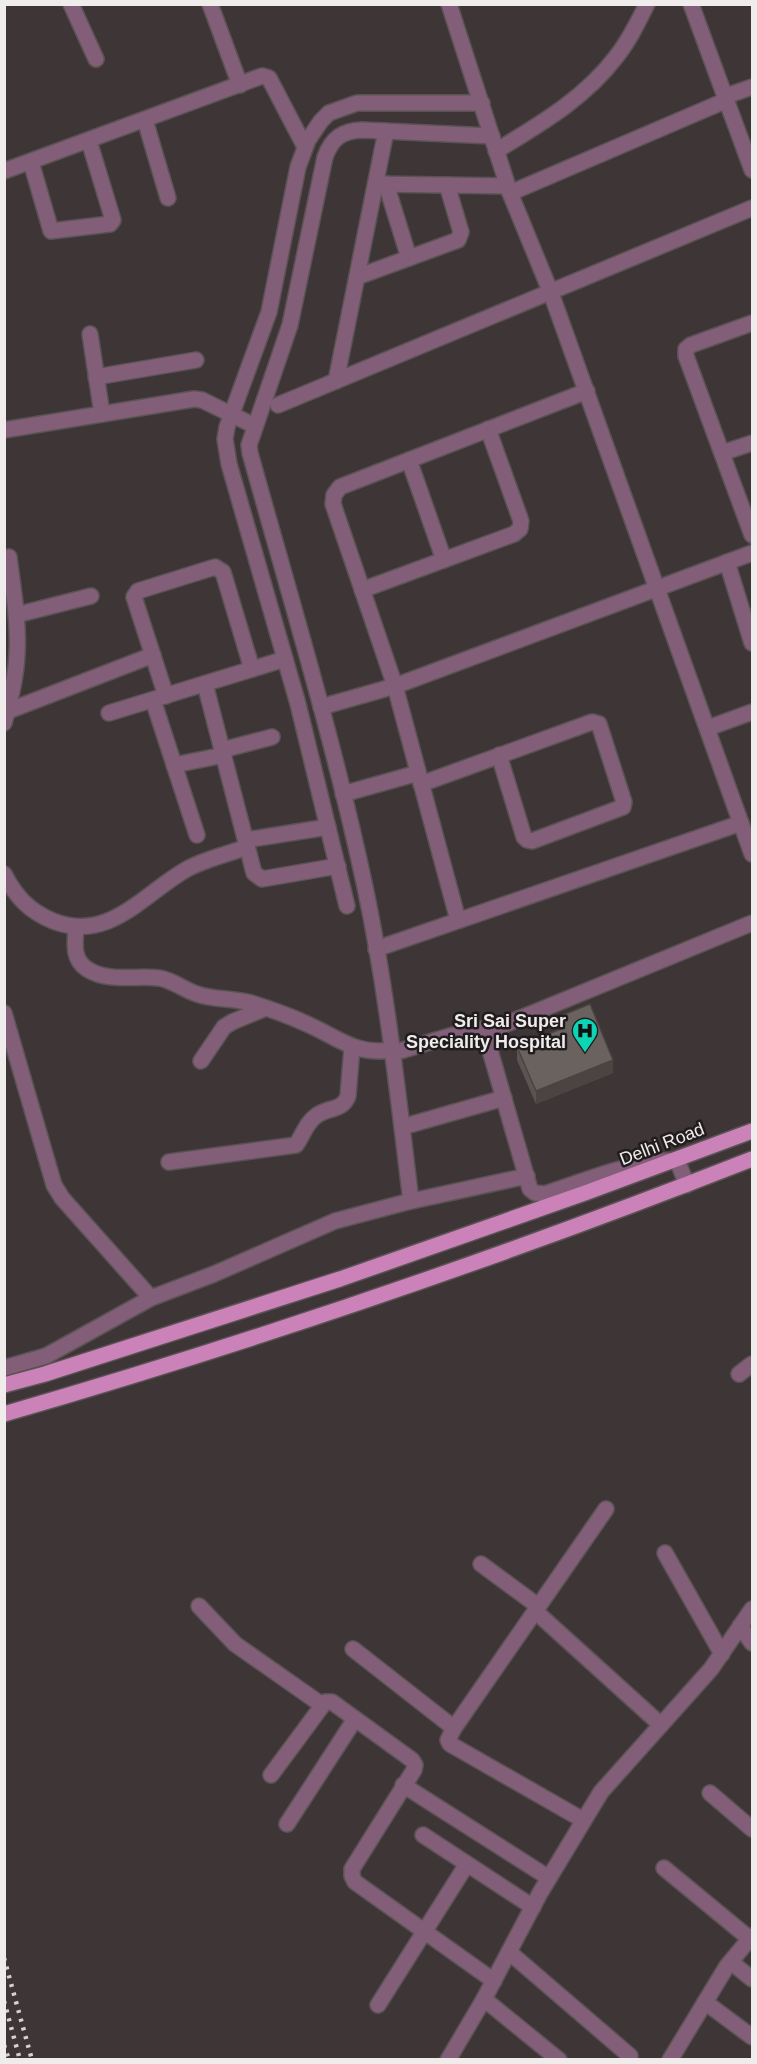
<svg xmlns="http://www.w3.org/2000/svg" width="757" height="2064" viewBox="0 0 757 2064" font-family="Arial,sans-serif">
  <style>
    .lines { fill: none; stroke-linecap: round; stroke-linejoin: round }
    .minor-casing { stroke: #5a5253; stroke-width: 18 }
    .major-casing { stroke: #5a5253; stroke-width: 18 }
    .minor { stroke: #825e79; stroke-width: 15 }
    .major { stroke: #cb82b9; stroke-width: 15 }
    .rail { stroke: #d7d1d1; stroke-width: 4.5; stroke-dasharray: 3 6; stroke-linecap: butt }
    .wall { fill: #5b5452 }
    .shaded-wall { fill: #4a4542 }
    .building { fill: #6a625f; stroke: #4a4542; stroke-width: 1.5 }
    .labels { text-anchor: middle; stroke-width: 5; stroke-linejoin: round; paint-order: stroke }
    .poi-label { font-size: 18px; font-weight: bold; fill: #f1ecec; stroke: #211d1e; text-anchor: end }
    .street-label { font-size: 18px; fill: #f1ecec; stroke: #211d1e }
  </style>
  <rect width="100%" height="100%" fill="#3d3536"/>
  <g class="lines">
    <defs>
      <g id="minor">
        <path d="M71,4L96,59"/>
        <path d="M210,4L240,85"/>
        <path d="M449,4L510,193L551,293L752,854"/>
        <path d="M691,4L752,170"/>
        <path d="M726,96L752,87"/>
        <path d="M145,120L168,198"/>
        <path d="M496,151C540,124 584,99 616,57C629,41 638,22 647,4"/>
        <path d="M31,162L51,231L110,224L113,220L89,141"/>
        <path d="M4,171L262,76L269,78L305,147"/>
        <path d="M376,184L507,186"/>
        <path d="M386,184L409,258"/>
        <path d="M510,193L727,100"/>
        <path d="M357,277L458,240L461,232L447,185"/>
        <path d="M752,323L691,345L686,349V356L752,535"/>
        <path d="M90,334L102,414"/>
        <path d="M96,377L196,360"/>
        <path d="M336,381L386,131"/>
        <path d="M278,405L752,208"/>
        <path d="M4,430L194,399L202,400L255,426"/>
        <path d="M722,453L752,443"/>
        <path d="M409,460L444,560"/>
        <path d="M727,562L752,643"/>
        <path d="M362,590L514,534L520,529L521,521L488,429"/>
        <path d="M16,615L91,596"/>
        <path d="M205,684L254,873L262,879L338,866"/>
        <path d="M166,696L134,597L138,591L215,567L223,572L252,669"/>
        <path d="M153,700L197,835"/>
        <path d="M321,707L395,686L752,553"/>
        <path d="M8,711L153,655"/>
        <path d="M109,713L285,659"/>
        <path d="M4,723C10,701 16,678 17,654C19,622 13,589 9,557"/>
        <path d="M708,728L752,712"/>
        <path d="M222,750L272,737"/>
        <path d="M174,765L224,755"/>
        <path d="M421,784L592,722L599,724L624,802L623,807L532,841L527,840L524,837L499,755"/>
        <path d="M343,794L418,773"/>
        <path d="M246,840L328,827"/>
        <path d="M4,874C16,897 29,911 53,921C109,943 143,894 187,869C205,859 228,854 247,847"/>
        <path d="M347,906L298,704L229,464L225,439L227,427L269,312L298,167L308,140L321,121L329,113L357,103H482"/>
        <path d="M458,920L395,686L333,504L334,495L340,487L587,391"/>
        <path d="M76,927C75,943 72,959 87,969C109,983 135,975 159,978C173,980 184,990 197,994C214,1000 233,998 251,1003C270,1009 290,1016 307,1024C341,1039 354,1055 393,1050"/>
        <path d="M376,949L741,823"/>
        <path d="M4,1013L54,1185L62,1198L151,1298"/>
        <path d="M393,1053L467,1031L499,1027"/>
        <path d="M201,1061L224,1027L232,1022L266,1008"/>
        <path d="M402,1127L504,1098"/>
        <path d="M169,1162L296,1145C303,1135 306,1123 316,1116C327,1107 343,1111 348,1096L352,1047"/>
        <path d="M687,1185L677,1160C629,1162 590,1179 545,1194L535,1193L530,1189L491,1054L489,1036L499,1027L752,923"/>
        <path d="M411,1201C398,1096 387,991 365,887C334,741 290,597 250,453L249,445L290,325L325,157C332,138 342,131 362,130L492,136"/>
        <path d="M4,1368L46,1356L151,1298L214,1274L335,1221L407,1202L527,1176"/>
        <path d="M739,1374L752,1364"/>
        <path d="M665,1553L722,1654"/>
        <path d="M481,1564L538,1606"/>
        <path d="M199,1606L235,1644L322,1705"/>
        <path d="M535,1611L661,1725"/>
        <path d="M740,1626L752,1643"/>
        <path d="M353,1649L454,1728"/>
        <path d="M271,1775L325,1702H332L412,1760L415,1765L414,1770L352,1869V1876L355,1882L494,1981"/>
        <path d="M403,1785L549,1878"/>
        <path d="M710,1793L752,1829"/>
        <path d="M583,1820L450,1744L448,1740L454,1728L606,1509"/>
        <path d="M287,1824L355,1719"/>
        <path d="M423,1835L533,1907"/>
        <path d="M664,1868L750,1939"/>
        <path d="M509,1952L630,2056"/>
        <path d="M731,1962L752,1979"/>
        <path d="M484,1999L559,2060"/>
        <path d="M705,2002L752,2037"/>
        <path d="M378,2005L467,1864"/>
        <path d="M448,2060L484,1999L540,1893L601,1792L711,1669L752,1609"/>
        <path d="M670,2060L727,1966L752,1936"/>
      </g>
      <g id="major">
        <path d="M4,1385L45,1374L340,1279L585,1193L752,1131"/>
        <path d="M4,1414C257,1341 507,1255 752,1159"/>
      </g>
    </defs>
    <use href="#minor" class="minor-casing"/>
    <use href="#major" class="major-casing"/>
    <use href="#minor" class="minor"/>
    <use href="#major" class="major"/>
    <g class="rail">
      <path d="M4,1958L32,2060"/>
      <path d="M4,2001L20,2060"/>
      <path d="M4,2045L9,2060"/>
    </g>
  </g>
  <path class="wall" d="M558,1017L613,1073L536,1104L517,1060V1047L558,1030Z"/>
  <path class="shaded-wall" d="M613,1060V1073L536,1104V1091Z"/>
  <path class="building" d="M590,1004L613,1060L536,1091L517,1047L563,1028L558,1017Z"/>
  <defs>
    <symbol id="hospital-pin" viewBox="-11 -11 22 30"><path d="M0 17L-7.5 6A9.5 9.5 0 1 1 7.5 6Z" fill="#0cd5b5" stroke="#211d1e"/><path d="M-5-5h3v3.5h4V-5h3V5h-3V1.5h-4V5h-3Z" fill="#111"/></symbol>
  </defs>
  <g fill-rule="evenodd">
    <use href="#hospital-pin" x="570" y="1016" width="30" height="40"/>
  </g>
  <g class="labels">
    <g class="poi-label">
      <text x="566" y="1027">Sri Sai Super<tspan x="566" dy="21">Speciality Hospital</tspan></text>
    </g>
    <g class="street-label">
      <text transform="translate(662 1144) rotate(-21)" y="6">Delhi Road</text>
    </g>
  </g>
  <rect width="757" height="2064" fill="none" stroke="#f1ecec" stroke-width="12"/>
</svg>
